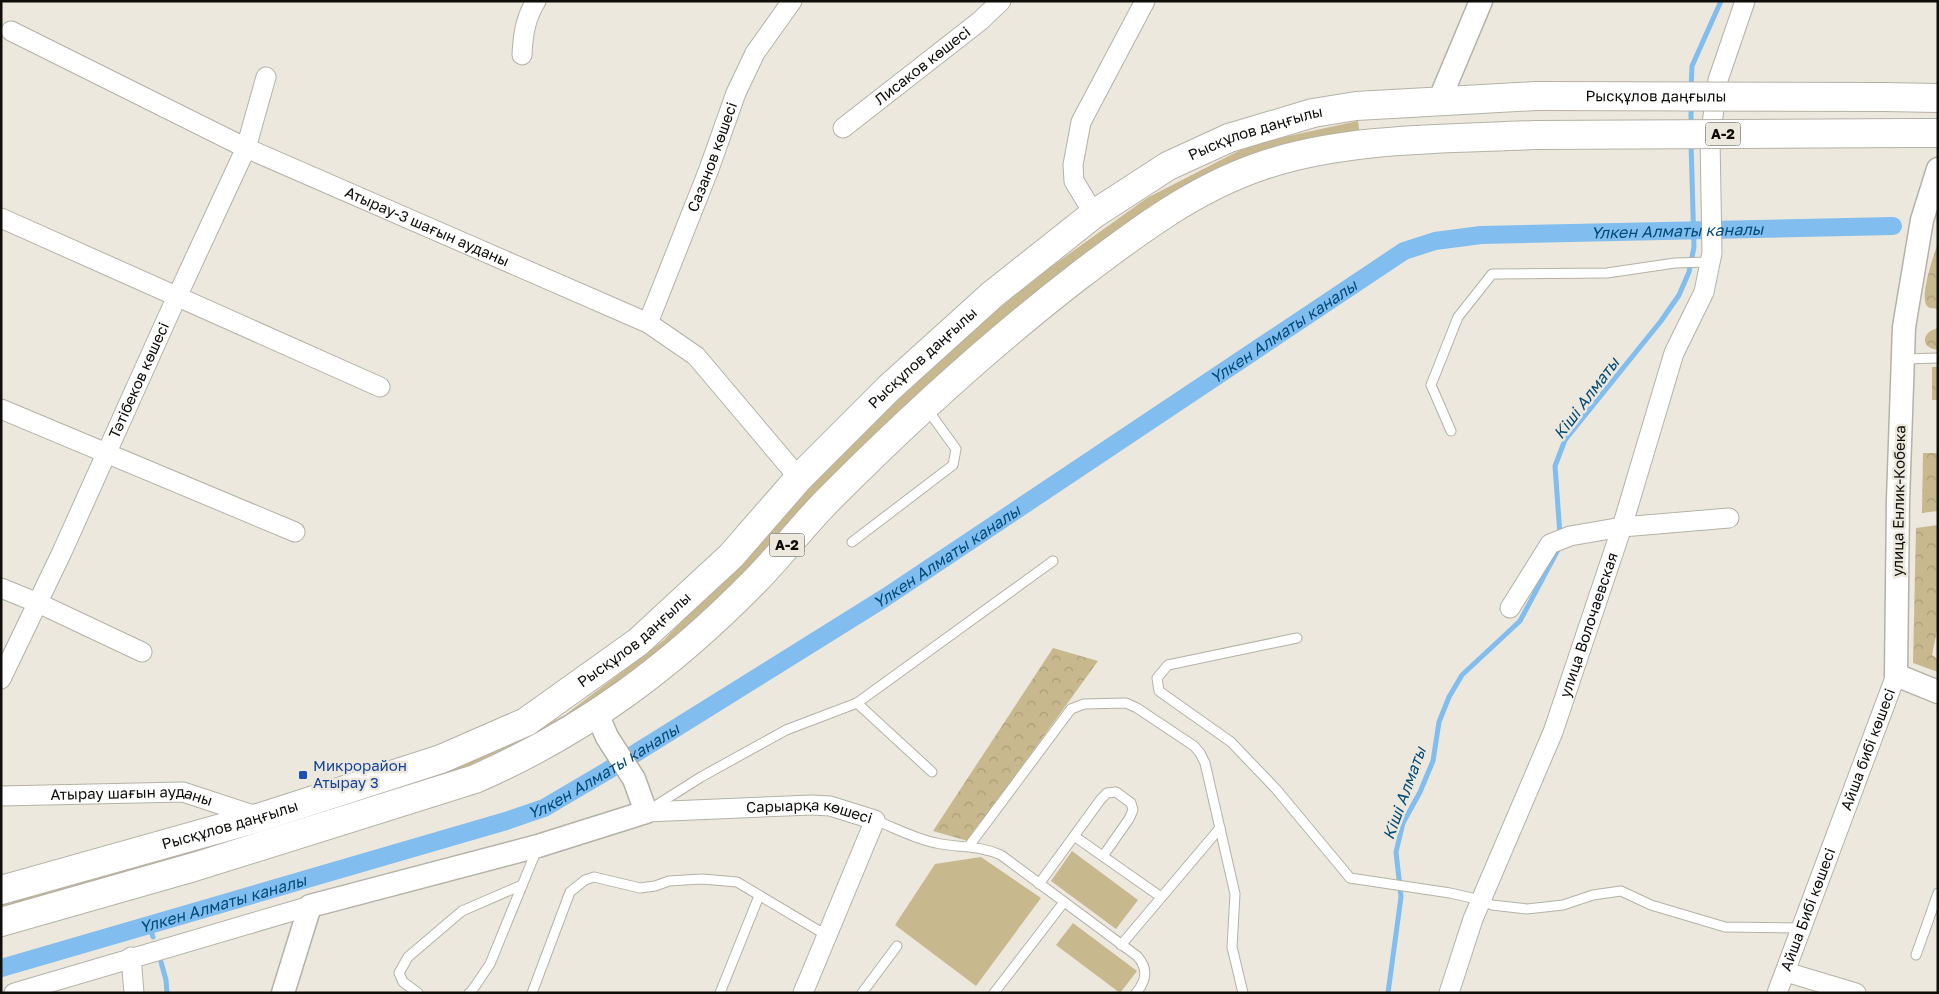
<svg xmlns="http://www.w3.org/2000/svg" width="1939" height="994" viewBox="0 0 1939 994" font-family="'Golos Text',sans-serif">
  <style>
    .green { fill: #c8b88e }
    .forest { fill: url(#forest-crowns) }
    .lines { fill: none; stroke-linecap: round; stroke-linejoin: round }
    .stream { stroke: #81bdee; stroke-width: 5 }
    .canal { stroke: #81bdee; stroke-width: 18 }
    .service-casing { stroke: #b5b1a7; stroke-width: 11 }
    .minor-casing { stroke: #b5b1a7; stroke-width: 21 }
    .tertiary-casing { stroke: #b5b1a7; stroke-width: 25 }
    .primary-casing { stroke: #b5b1a7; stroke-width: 30 }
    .service { stroke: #fff; stroke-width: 9 }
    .minor { stroke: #fff; stroke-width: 19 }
    .tertiary { stroke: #fff; stroke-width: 22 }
    .primary { stroke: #fff; stroke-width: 28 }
    .primary-bridge-casing { stroke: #b5b1a7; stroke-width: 30; stroke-linecap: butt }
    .primary-bridge { stroke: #fff; stroke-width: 28 }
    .transit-dot { fill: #1a4fb4; stroke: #ece8dd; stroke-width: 2 }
    .labels { text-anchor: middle; stroke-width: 5; stroke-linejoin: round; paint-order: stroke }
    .shield { fill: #ece8dd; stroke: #514f49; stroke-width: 1 }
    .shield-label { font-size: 14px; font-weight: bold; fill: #0e0d09 }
    .street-label { font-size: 15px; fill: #0e0d09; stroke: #ece8dd }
    .transit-label { font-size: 15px; fill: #164399; stroke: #ece8dd; text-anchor: start }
    .water-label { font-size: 16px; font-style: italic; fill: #004b78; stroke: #ece8dd }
  </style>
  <defs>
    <pattern id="forest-crowns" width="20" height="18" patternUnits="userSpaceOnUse" patternTransform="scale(1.25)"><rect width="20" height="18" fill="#c8b88e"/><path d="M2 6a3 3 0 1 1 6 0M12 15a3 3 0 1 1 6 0" fill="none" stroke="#ab9d79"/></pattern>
  </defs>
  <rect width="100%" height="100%" fill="#ece8dd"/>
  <g class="green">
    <path d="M1358,121L1360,135L1159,207L674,648L485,769L1,910V898L482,757L565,715L664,640L818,476L933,361L1048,269L1147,198L1252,144Z"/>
    <path d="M1072,851L1138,900L1116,929L1051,881Z"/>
    <path d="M981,857L1041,898L976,986L895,925L935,864Z"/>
    <path d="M1073,923L1137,971L1120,993L1056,945Z"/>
  </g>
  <g class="forest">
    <path d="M1938,243V309C1934,308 1929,309 1927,306C1919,297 1934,254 1938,243Z"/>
    <path d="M1938,328V350C1920,348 1921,332 1938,328Z"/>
    <rect x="1932" y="367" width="6" height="33"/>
    <path d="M1923,453H1938V511L1922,513Z"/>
    <path d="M1938,525V626L1932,655L1938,659V672L1913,663L1916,528Z"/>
    <path d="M1053,648L1098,661L968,841L933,831Z"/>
  </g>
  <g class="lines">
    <g class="stream">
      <path d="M1691,89L1692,66L1721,1"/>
      <path d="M1691,105V127"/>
      <path d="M1560,535L1555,466L1565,440L1661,321L1679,295L1689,272L1694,247L1691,143"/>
      <path d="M149,925L153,937"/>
      <path d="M161,962L166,980L167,993"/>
      <path d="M1388,993L1401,897L1396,852L1403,823L1420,792L1433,761L1439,722L1449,697L1462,675L1520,621L1560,546"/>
    </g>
    <path class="canal" id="s1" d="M1,968L506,821L544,808L607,771L886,597L1404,251L1435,241L1481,235L1893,226"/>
    <defs>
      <g id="service">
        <path d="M1903,359L1938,358"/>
        <path d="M1451,431L1431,385L1458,317L1492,274L1607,273L1675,263L1710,262"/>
        <path d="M852,542L953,465L956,449L927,409"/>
        <path d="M1297,638L1168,665L1157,678L1159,691L1231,742L1276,789L1350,878L1450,893L1481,900L1492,905L1527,909L1563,905L1593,895L1621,891L1651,905L1725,927L1802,928"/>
        <path d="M857,703L1053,561"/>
        <path d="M652,808L701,777L786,730L857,703L932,772"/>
        <path d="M875,820C895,828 915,839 936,843C959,848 979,845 1001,855L1137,956C1148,968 1147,980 1136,993"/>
        <path d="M1074,836L1161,897"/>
        <path d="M969,846L1071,709L1084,704L1126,703L1137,708L1194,746L1200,753L1205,763L1235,894L1232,947L1243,993"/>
        <path d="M1039,884L1101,799L1107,793L1116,792L1131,803L1133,810L1129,819L1103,856"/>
        <path d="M1121,945L1220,828"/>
        <path d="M1916,955L1938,893"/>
        <path d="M418,993L403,982L399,973L408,957L462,911L522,885"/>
        <path d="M469,993L471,992L490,964L537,849"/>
        <path d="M532,993L570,892L585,880L594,877L640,888L655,886L669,881L702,879L737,882L826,935"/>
        <path d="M720,993L759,896"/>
        <path d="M862,993L897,946"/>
        <path d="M994,993L1064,902"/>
      </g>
      <g id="minor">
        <path id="s2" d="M11,31L246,148L648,323L696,356L799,478"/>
        <path d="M522,55C523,35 525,19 536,1"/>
        <path id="s3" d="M843,128L980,21L1001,1"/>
        <path d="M1094,214L1074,181L1073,165L1081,122L1145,1"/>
        <path d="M1,218L380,387"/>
        <path id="s4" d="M648,323L709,169L736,93L755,53L792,1"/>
        <path d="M1,409L295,532"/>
        <path d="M1,588L38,603L142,652"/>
        <path d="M1510,608L1550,544L1570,536L1622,527L1729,518"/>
        <path id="s5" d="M1,679L62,552L169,314L246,148L266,77"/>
        <path id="s6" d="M1,796L183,792L259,817"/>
        <path id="s7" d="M646,812L812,805L830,806L875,820L803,993"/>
        <path d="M131,957L134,993"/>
        <path d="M1786,972L1856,993"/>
        <path d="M14,993L310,906"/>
        <path id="s8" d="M1449,993L1473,919L1553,732L1622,527L1674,353L1704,292L1712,253L1710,138L1718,80L1745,1"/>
        <path id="s9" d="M1777,993L1896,675"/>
      </g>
      <g id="tertiary">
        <path d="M1439,101L1481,1"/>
        <path d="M1938,169L1922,220L1904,327L1898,500L1896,675L1938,692"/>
        <path d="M283,993L310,906L538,846L646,812L634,779L607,737L597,714"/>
      </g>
      <g id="primary">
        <path d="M1884,97L1938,98"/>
        <path d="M1912,133H1938"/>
        <path id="s10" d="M1,890L261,817L441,759L526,722L638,642L731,556L799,478L889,388L993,294L1094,214L1168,166L1229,138L1313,113L1356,106L1536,96"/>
        <path d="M1,922L194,867L475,779C585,731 673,665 757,579C784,551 807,520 835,493C912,416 993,342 1080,275C1137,232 1193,189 1261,166C1345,137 1447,139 1535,135"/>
      </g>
    </defs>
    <use href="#service" class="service-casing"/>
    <use href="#minor" class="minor-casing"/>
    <use href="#tertiary" class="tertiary-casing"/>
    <use href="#primary" class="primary-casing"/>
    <use href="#service" class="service"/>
    <use href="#minor" class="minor"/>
    <use href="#tertiary" class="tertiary"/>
    <use href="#primary" class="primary"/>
    <defs>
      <g id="primary-bridge">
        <path id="s11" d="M1536,96L1884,97"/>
        <path d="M1535,135L1912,133"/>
      </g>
    </defs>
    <use href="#primary-bridge" class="primary-bridge-casing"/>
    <use href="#primary-bridge" class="primary-bridge"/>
  </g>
  <rect class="transit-dot" x="298" y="770" width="10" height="10" rx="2.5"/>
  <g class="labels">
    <g class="shield">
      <rect x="1705.5" y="122.5" width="35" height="23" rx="4"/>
      <rect x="769.5" y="533.5" width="35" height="23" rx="4"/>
    </g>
    <g class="shield-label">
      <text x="1723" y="139">A-2</text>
      <text x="787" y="550">A-2</text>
    </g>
    <g class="street-label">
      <text dy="5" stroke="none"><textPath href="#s3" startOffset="101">Лисаков көшесі</textPath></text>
      <text dy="5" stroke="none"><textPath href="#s11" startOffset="120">Рысқұлов даңғылы</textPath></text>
      <text dy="5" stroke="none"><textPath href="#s10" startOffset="1498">Рысқұлов даңғылы</textPath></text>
      <text dy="5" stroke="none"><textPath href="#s4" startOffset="178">Сазанов көшесі</textPath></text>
      <text dy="5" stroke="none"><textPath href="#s2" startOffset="460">Атырау-3 шағын ауданы</textPath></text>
      <text dy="5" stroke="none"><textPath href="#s10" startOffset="1092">Рысқұлов даңғылы</textPath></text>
      <text dy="5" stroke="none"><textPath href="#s5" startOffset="329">Тәтібеков көшесі</textPath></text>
      <text transform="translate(1899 501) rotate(-89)" y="5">улица Енлик-Кобека</text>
      <text dy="5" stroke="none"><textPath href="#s8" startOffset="394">улица Волочаевская</textPath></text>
      <text dy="5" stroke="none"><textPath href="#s10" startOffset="688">Рысқұлов даңғылы</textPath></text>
      <text dy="5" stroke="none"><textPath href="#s9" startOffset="260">Айша бибі көшесі</textPath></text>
      <text dy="5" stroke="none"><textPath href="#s6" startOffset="131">Атырау шағын ауданы</textPath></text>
      <text dy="5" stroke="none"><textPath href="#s7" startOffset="164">Сарыарқа көшесі</textPath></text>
      <text dy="5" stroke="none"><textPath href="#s10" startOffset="238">Рысқұлов даңғылы</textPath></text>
      <text dy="5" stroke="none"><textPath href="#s9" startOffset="89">Айша Бибі көшесі</textPath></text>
    </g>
    <g class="transit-label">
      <text x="313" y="771">Микрорайон<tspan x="313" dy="17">Атырау 3</tspan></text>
    </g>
    <g class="water-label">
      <text dy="6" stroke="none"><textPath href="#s1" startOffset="1866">Үлкен Алматы каналы</textPath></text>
      <text dy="6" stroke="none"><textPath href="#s1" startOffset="1446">Үлкен Алматы каналы</textPath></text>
      <text transform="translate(1586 398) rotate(-53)" y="6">Кіші Алматы</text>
      <text dy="6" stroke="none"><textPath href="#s1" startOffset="1041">Үлкен Алматы каналы</textPath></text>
      <text dy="6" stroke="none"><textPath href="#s1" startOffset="636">Үлкен Алматы каналы</textPath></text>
      <text transform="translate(1404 793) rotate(-70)" y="6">Кіші Алматы</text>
      <text dy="6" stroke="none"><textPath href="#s1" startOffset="231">Үлкен Алматы каналы</textPath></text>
    </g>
  </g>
  <rect width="1939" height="994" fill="none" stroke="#0e0d09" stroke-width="5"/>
</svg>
